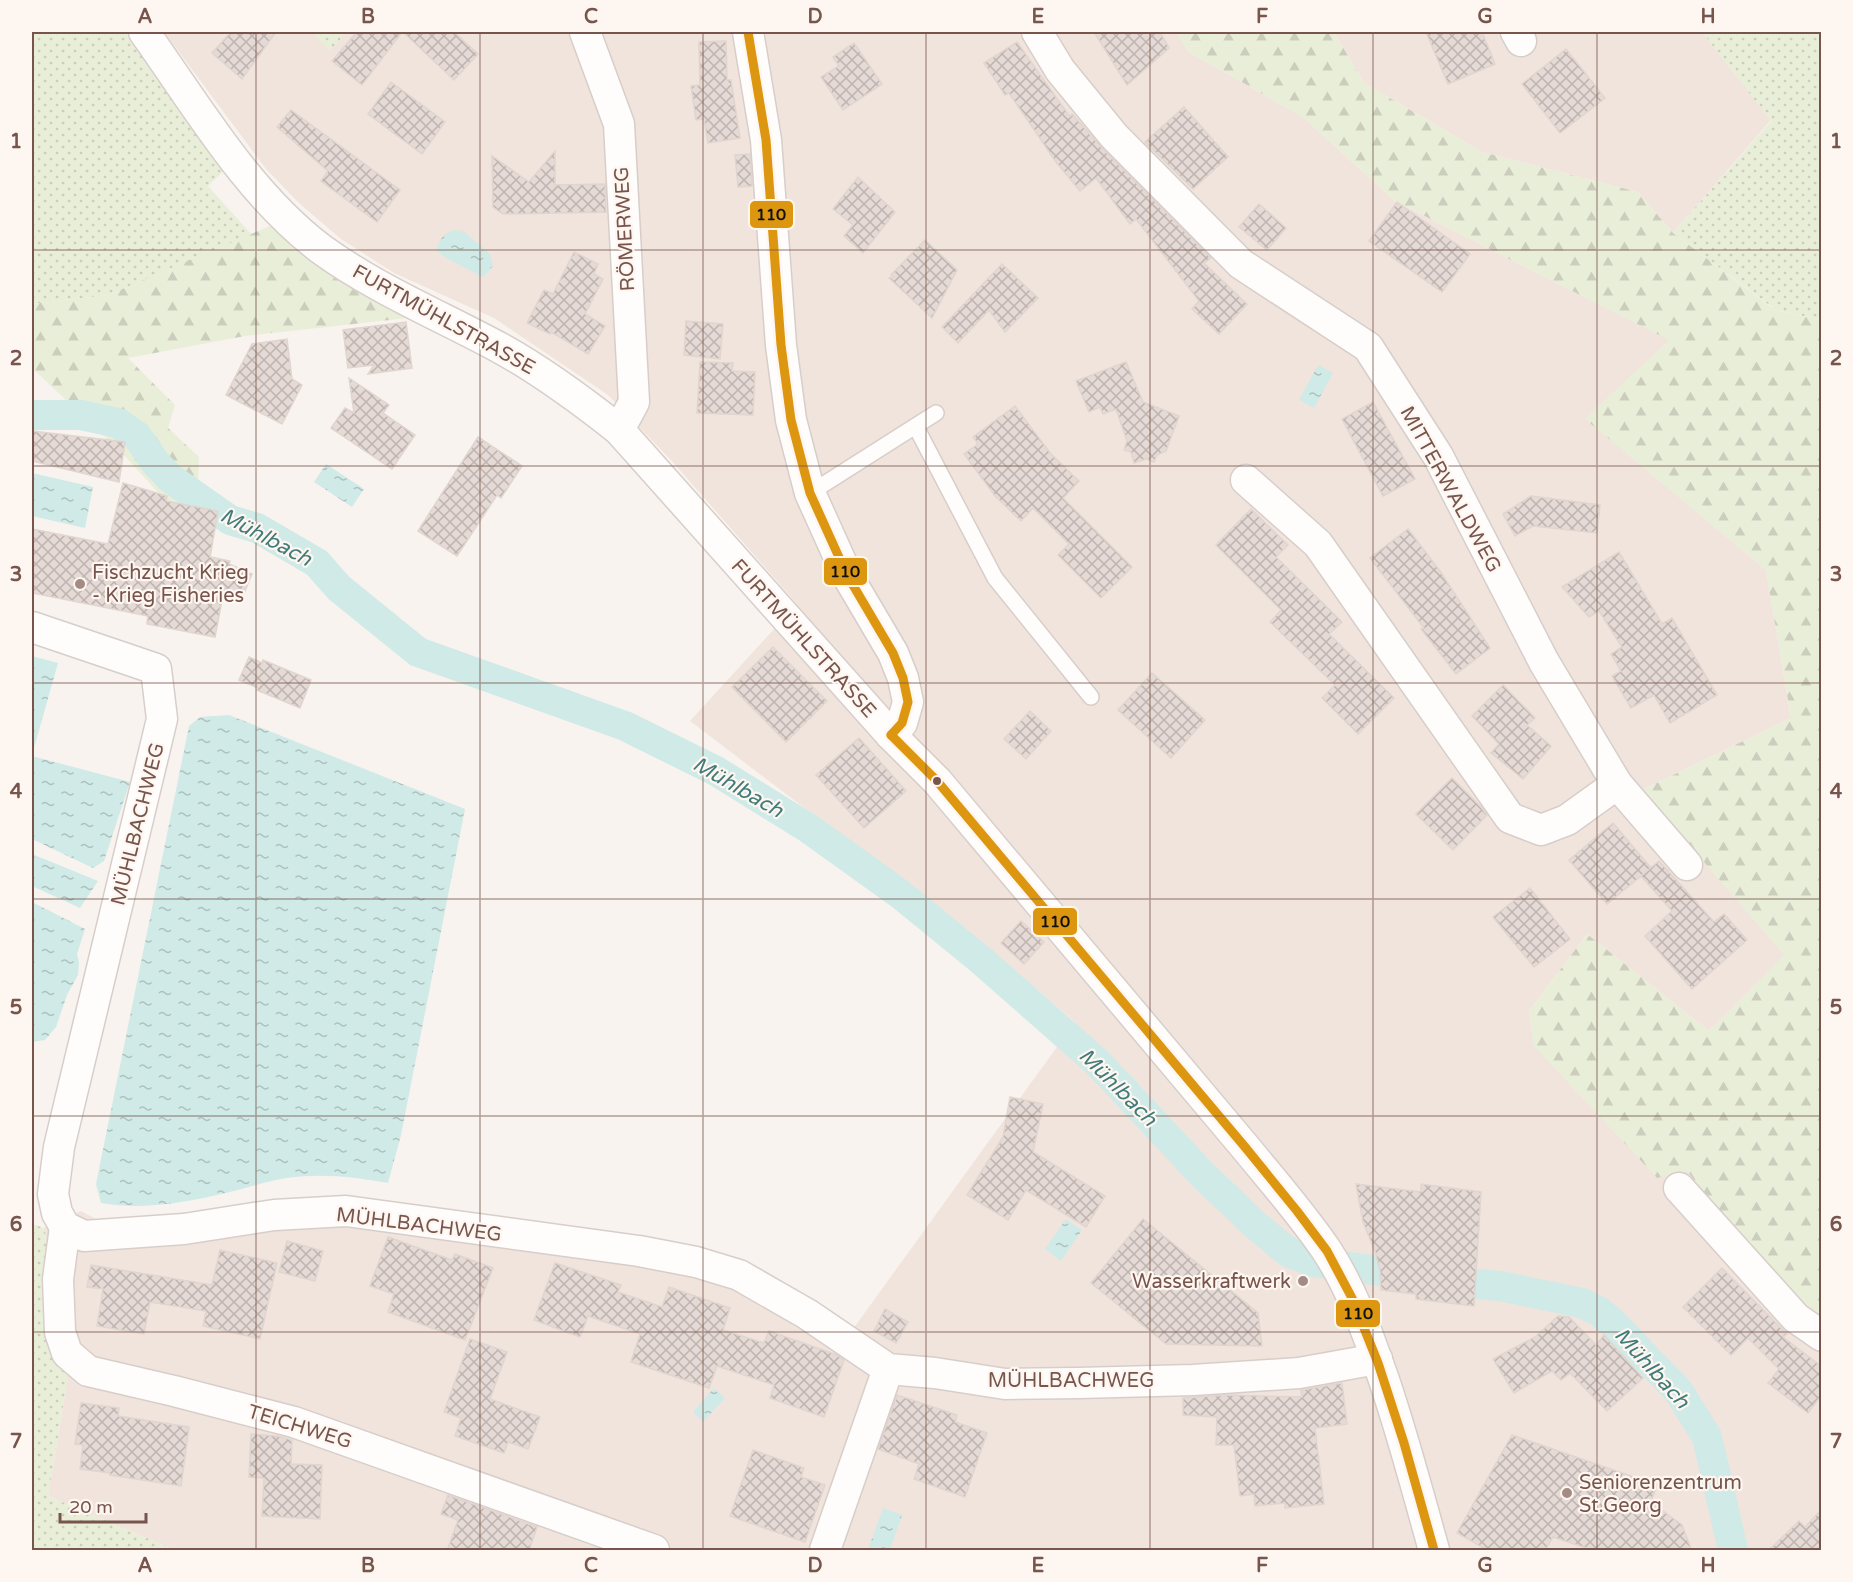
<svg xmlns="http://www.w3.org/2000/svg" width="1853" height="1582" viewBox="0 0 1853 1582" font-family="'Varela Round',sans-serif">
  <style>
    .residential { fill: #f1e4dc }
    .grass { fill: url(#grass-dots) }
    .forest { fill: url(#forest-firs) }
    .water { fill: url(#water-ripples) }
    .lines { fill: none; stroke-linecap: round; stroke-linejoin: round }
    .canal { stroke: #cfeae7; stroke-width: 30 }
    .building { fill: url(#building-cross-hatch); stroke: #e1d5d0; stroke-width: 1.5 }
    .service-casing { stroke: #d7ceca; stroke-width: 18 }
    .minor-casing { stroke: #d7ceca; stroke-width: 33 }
    .service { stroke: #fefdfc; stroke-width: 15 }
    .minor { stroke: #fefdfc; stroke-width: 30 }
    .bus-1-casing { stroke: #fef6f0; stroke-width: 14 }
    .bus-1 { stroke: #dd960f; stroke-width: 9 }
    .grid { fill: none; stroke: #77554d; stroke-width: 1.5; stroke-opacity: 0.55 }
    .poi-dot { fill: #a48c85; stroke: #fef6f0; stroke-width: 2 }
    .bus-dot { fill: #77554d; stroke: #fef6f0; stroke-width: 2 }
    .labels { text-anchor: middle; stroke-width: 4.5; stroke-linejoin: round; paint-order: stroke }
    .street-label { font-size: 20px; fill: #77554d; stroke: #fef6f0 }
    .poi-label { font-size: 20px; fill: #77554d; stroke: #fef6f0; text-anchor: start }
    .water-label { font-size: 21px; font-style: italic; fill: #417b7a; stroke: #fef6f0 }
    .line-badge { stroke: #fef6f0; stroke-width: 2 }
    .pale-badge-label { font-size: 16px; text-anchor: middle; font-weight: bold; fill: #111 }
    .neatline { fill: none; stroke: #77554d; stroke-width: 2 }
    .grid-label { font-size: 20px; text-anchor: middle; font-weight: bold; fill: #77554d }
  </style>
  <defs>
    <pattern id="grass-dots" width="8" height="8" patternUnits="userSpaceOnUse" patternTransform="scale(1.5)"><rect width="8" height="8" fill="#e9eed9"/><path d="M2 2h.1M6 6h.1" fill="none" stroke="#cbcebc" stroke-width="1.8" stroke-linecap="round"/></pattern>
    <pattern id="forest-firs" width="22" height="20" patternUnits="userSpaceOnUse" patternTransform="scale(1.5)"><rect width="22" height="20" fill="#e9eed9"/><path d="M5 1l3.5 6h-7zM16 11l3.5 6h-7z" fill="#cbcebc"/></pattern>
    <pattern id="water-ripples" width="26" height="14" patternUnits="userSpaceOnUse" patternTransform="scale(1.5)"><rect width="26" height="14" fill="#cfeae7"/><path d="M2 4q2-2 4 0t4 0M15 11q2-2 4 0t4 0" fill="none" stroke="#adc0bd"/></pattern>
    <pattern id="building-cross-hatch" width="8" height="8" patternUnits="userSpaceOnUse" patternTransform="scale(1.5)"><rect width="8" height="8" fill="#e5dad5"/><path d="M0 0l8 8M0 8l8-8" fill="none" stroke="#beb4af"/></pattern>
  </defs>
  <rect width="100%" height="100%" fill="#f8f3ee"/>
  <g class="residential">
    <path d="M164,32H1176L1189,52L1303,117L1395,201L1670,340L1586,419L1766,570L1791,718L1642,790L1785,955L1709,1031L1587,934L1529,1011L1534,1046L1687,1171L1800,1314L1821,1330V1550H175L48,1496L68,1376L64,1369L44,1228L81,1211L107,1225L205,1215L629,1239L853,1329L1075,1022L981,942L690,721L797,604L671,460L608,395L494,318L394,273L341,239L299,203L266,169Z"/>
    <path d="M1334,32H1702L1771,120L1673,233L1638,192L1482,152L1364,83Z"/>
  </g>
  <g class="grass">
    <path d="M32,32H125L227,168L208,186L252,235L108,295L32,304Z"/>
    <path d="M312,32H347L330,51Z"/>
    <path d="M1702,32H1821V320L1776,310L1673,233L1771,121Z"/>
    <path d="M32,1224L44,1228L53,1269L64,1369L68,1376L48,1496L175,1550H32Z"/>
  </g>
  <g class="forest">
    <path d="M1176,32H1334L1364,83L1482,152L1638,192L1673,233L1775,310L1821,320V1330L1800,1314L1687,1171L1657,1178L1534,1046L1529,1011L1587,934L1709,1031L1784,955L1642,790L1791,718L1766,570L1585,419L1669,340L1395,201L1303,117L1189,52Z"/>
    <path d="M277,223L322,267L408,318L245,336L128,358L175,405L168,428L199,457L198,484L175,511L122,453L32,368V304L108,295Z"/>
  </g>
  <g class="water">
    <path d="M455,230L463,231L490,254L493,266L483,277L446,258L436,250C440,239 443,233 455,230Z"/>
    <path d="M1318,365L1333,373L1314,408L1299,400Z"/>
    <path d="M326,464L364,489L352,507L314,482Z"/>
    <path d="M32,473L93,487L85,528L32,516Z"/>
    <path d="M32,656L58,663L34,748L32,747Z"/>
    <path d="M229,715L465,809L401,1135L388,1183C355,1177 322,1173 287,1178C271,1180 254,1186 238,1190C193,1201 147,1211 101,1203L96,1184L189,726L200,717Z"/>
    <path d="M32,756L130,782L104,861L93,868L32,839Z"/>
    <path d="M32,854L98,881L80,908L32,886Z"/>
    <path d="M32,902L85,929L77,954L79,962L78,975L67,995L56,1027L45,1040L32,1042Z"/>
    <path d="M1066,1219L1082,1230L1061,1261L1045,1249Z"/>
    <path d="M714,1388L725,1398L703,1422L693,1412Z"/>
    <path d="M883,1508L902,1515L890,1550H868Z"/>
  </g>
  <g class="lines">
    <g class="canal">
      <path d="M32,415H81L118,423L137,436L154,461L170,478L230,520L257,528L317,563L339,588L418,652L625,726L716,771L808,828L900,894L982,961L1097,1062L1200,1172L1253,1223L1288,1252L1313,1262L1380,1271"/>
      <path d="M1475,1284L1500,1286L1582,1303L1600,1312L1616,1326L1679,1392L1707,1437L1733,1550"/>
    </g>
  </g>
  <g class="building">
    <path d="M231,32H276L242,79L212,53Z"/>
    <path d="M357,32H402L362,85L332,61Z"/>
    <path d="M403,32H454L478,54L454,80Z"/>
    <path d="M1094,32H1160L1169,48L1127,85Z"/>
    <path d="M1426,32H1482L1495,64L1448,84Z"/>
    <path d="M726,41L727,80H731L740,138L708,143L704,119L696,120L691,86L700,85L699,42Z"/>
    <path d="M1017,42L1070,117L1072,114L1102,148L1211,258L1204,263L1247,304L1219,334L1192,309L1199,301L1136,219L1130,224L1096,178L1080,191L1056,162L1009,93L1005,95L984,63Z"/>
    <path d="M854,43L882,84L843,110L821,77L839,66L833,57Z"/>
    <path d="M1566,49L1605,98L1560,133L1522,84Z"/>
    <path d="M391,82L445,122L422,154L368,114Z"/>
    <path d="M1184,107L1228,157L1193,189L1145,142Z"/>
    <path d="M291,110L400,190L377,222L321,181L328,171L277,127Z"/>
    <path d="M555,151V185L605,184L606,212L503,214L493,207L492,156L529,182Z"/>
    <path d="M750,154L752,186L738,187L735,155Z"/>
    <path d="M858,177L895,212L863,253L844,236L853,225L833,209Z"/>
    <path d="M1397,202L1470,254L1442,292L1369,241Z"/>
    <path d="M1259,204L1286,228L1267,250L1239,227Z"/>
    <path d="M925,240L957,270L932,318L889,278L894,277L891,275Z"/>
    <path d="M574,252L598,264L594,274L603,279L585,314L605,326L588,354L551,332L550,334L527,323L544,290L553,294Z"/>
    <path d="M1002,264L1038,298L1005,332L989,310L958,343L942,327Z"/>
    <path d="M686,321L723,324L720,359L684,355Z"/>
    <path d="M406,322L412,368L368,374L374,365L348,368L343,330Z"/>
    <path d="M287,339L292,379L302,385L282,424L226,395L252,344Z"/>
    <path d="M700,362L733,363L732,371L755,372L753,415L697,413Z"/>
    <path d="M1126,362L1143,402L1179,416L1166,451L1157,455L1154,462L1146,459L1134,463L1131,452L1124,450L1127,441L1116,409L1103,414L1100,407L1089,412L1076,381Z"/>
    <path d="M349,378L389,405L383,413L415,435L392,469L331,428L345,408L354,413Z"/>
    <path d="M1373,402L1415,479L1383,496L1342,419Z"/>
    <path d="M1015,406L1051,454L1079,481L1063,498L1132,567L1101,598L1058,555L1069,544L1033,508L1021,521L995,496L964,454L978,444L973,437Z"/>
    <path d="M32,431L125,442L119,482L32,461Z"/>
    <path d="M478,437L522,466L501,498L497,495L457,556L418,531Z"/>
    <path d="M123,483L167,496L166,501L218,511L210,557L230,561L229,564L252,574L240,603L223,595L215,637L147,624L148,616L32,593V529L108,544Z"/>
    <path d="M1531,496L1600,505L1597,533L1533,526L1515,536L1503,514Z"/>
    <path d="M1251,509L1288,545L1276,557L1342,622L1329,634L1394,698L1358,734L1322,698L1335,685L1270,622L1281,610L1216,545Z"/>
    <path d="M1408,529L1440,571L1490,648L1456,674L1421,629L1424,628L1370,558Z"/>
    <path d="M1619,552L1662,624L1672,618L1717,695L1670,723L1654,695L1631,708L1612,676L1621,671L1611,654L1622,647L1599,611L1589,617L1562,587Z"/>
    <path d="M773,647L827,701L786,742L732,687Z"/>
    <path d="M249,657L262,663L263,660L311,680L300,708L257,690L258,688L239,680Z"/>
    <path d="M1152,673L1205,720L1171,758L1118,710Z"/>
    <path d="M1503,685L1535,718L1527,725L1551,746L1523,779L1491,753L1499,744L1472,716Z"/>
    <path d="M1030,711L1051,731L1026,759L1004,739Z"/>
    <path d="M859,738L906,791L864,828L816,775Z"/>
    <path d="M1452,778L1480,806L1487,815L1453,850L1416,814Z"/>
    <path d="M1613,823L1651,868L1607,904L1569,860Z"/>
    <path d="M1659,861L1714,922L1724,914L1747,940L1692,989L1645,936L1672,911L1641,876Z"/>
    <path d="M1530,888L1570,939L1534,967L1493,917Z"/>
    <path d="M1021,921L1044,942L1024,964L1001,943Z"/>
    <path d="M1010,1097L1043,1104L1033,1152L1105,1196L1086,1227L1026,1190L1008,1220L967,1195L1003,1137Z"/>
    <path d="M1356,1184L1421,1192V1184L1481,1192L1474,1306L1416,1299V1294L1381,1290L1380,1271L1375,1251L1363,1222Z"/>
    <path d="M1143,1219L1258,1313L1262,1346L1166,1344L1091,1283Z"/>
    <path d="M388,1237L452,1260L455,1254L493,1268L465,1340L388,1312L394,1294L370,1286Z"/>
    <path d="M287,1241L323,1251L315,1281L279,1272Z"/>
    <path d="M220,1250L277,1263L260,1339L203,1326L206,1311L150,1302L144,1334L97,1326L103,1289L87,1287L91,1265L212,1285Z"/>
    <path d="M555,1263L621,1285L618,1292L662,1307L669,1287L730,1308L723,1330L764,1343L769,1331L837,1355L844,1360L824,1417L770,1398L774,1385L717,1366L709,1388L631,1362L640,1334L588,1316L580,1337L534,1320Z"/>
    <path d="M1722,1268L1787,1334L1783,1337L1821,1366V1396L1808,1413L1768,1383L1779,1369L1748,1338L1731,1355L1683,1307Z"/>
    <path d="M885,1309L908,1322L896,1343L874,1331Z"/>
    <path d="M1558,1316L1569,1317L1596,1345L1604,1335L1643,1378L1607,1411L1570,1373L1561,1380L1552,1371L1514,1393L1493,1359L1535,1337Z"/>
    <path d="M470,1339L507,1352L490,1399L540,1417L528,1449L508,1442L504,1453L455,1436L461,1418L444,1412Z"/>
    <path d="M1342,1383L1347,1424L1315,1428L1324,1504L1285,1508V1503L1255,1506L1254,1494L1240,1496L1234,1445H1216L1217,1417L1183,1415V1398L1228,1395L1302,1397L1301,1390Z"/>
    <path d="M897,1395L957,1415L955,1422L987,1433L965,1497L914,1479L919,1464L878,1449Z"/>
    <path d="M81,1403L119,1408L118,1416L189,1427L181,1486L110,1475V1473L80,1469L83,1445L75,1444Z"/>
    <path d="M251,1434L277,1436L292,1440L291,1464L322,1465L320,1519L262,1516L264,1478L249,1477Z"/>
    <path d="M1512,1435L1657,1485L1651,1502L1682,1525L1692,1551H1595L1553,1537L1545,1551H1489L1457,1533Z"/>
    <path d="M753,1450L804,1468L801,1477L825,1485L805,1542L730,1516Z"/>
    <path d="M448,1495L537,1527L529,1551H447L458,1520L441,1514Z"/>
    <path d="M1821,1510V1551H1768L1799,1521L1805,1527Z"/>
  </g>
  <g class="lines">
    <defs>
      <g id="service">
        <path d="M916,427L995,578L1091,697"/>
        <path d="M810,493L936,413"/>
      </g>
      <g id="minor">
        <path d="M144,32C197,106 247,193 321,249C376,289 441,316 500,348C542,371 581,400 619,430L891,735L937,781L1245,1147C1272,1180 1302,1214 1327,1251C1353,1291 1368,1335 1384,1380C1403,1436 1418,1493 1434,1550"/>
        <path d="M585,32L619,124L634,402L619,430"/>
        <path d="M748,32L766,140L781,345L791,420L810,493L847,575L893,653L903,678L908,702L902,723L891,735"/>
        <path d="M1037,32L1060,70L1114,136L1241,264L1368,347L1438,456L1544,662L1617,784L1687,865"/>
        <path d="M1516,32L1521,41"/>
        <path d="M1246,480L1318,544L1510,818L1541,830L1567,820L1617,784"/>
        <path d="M32,627L156,669L162,719L59,1147L53,1194L57,1213L65,1227L84,1236L184,1229L274,1215L346,1211L639,1251L696,1262L739,1275L807,1314L888,1369L935,1373L1005,1384L1079,1383L1193,1380L1299,1373L1377,1359"/>
        <path d="M1679,1188L1796,1318L1822,1336"/>
        <path d="M65,1227L58,1279L60,1332L67,1353L88,1371L174,1391L294,1422L654,1550"/>
        <path d="M825,1550L888,1369"/>
      </g>
    </defs>
    <use href="#service" class="service-casing"/>
    <use href="#minor" class="minor-casing"/>
    <use href="#service" class="service"/>
    <use href="#minor" class="minor"/>
    <defs>
      <g id="bus-1">
        <path d="M748,32L766,140L781,345L791,420L810,493L847,575L893,653L903,678L908,702L902,723L891,735"/>
        <path d="M891,735L937,781L1245,1147L1297,1211L1327,1251L1352,1298L1378,1363L1404,1443L1434,1550"/>
      </g>
    </defs>
    <use href="#bus-1" class="bus-1-casing"/>
    <use href="#bus-1" class="bus-1"/>
  </g>
  <path class="grid" d="M256,32V1550M480,32V1550M703,32V1550M926,32V1550M1150,32V1550M1373,32V1550M1597,32V1550M32,250H1822M32,466H1822M32,683H1822M32,899H1822M32,1116H1822M32,1332H1822"/>
  <g class="poi-dot">
    <circle cx="80" cy="584" r="6"/>
    <circle cx="1303" cy="1281" r="6"/>
    <circle cx="1567" cy="1493" r="6"/>
  </g>
  <circle class="bus-dot" cx="937" cy="781" r="5"/>
  <g class="labels">
    <g class="street-label">
      <text transform="translate(624 229) rotate(-93)" y="7">RÖMERWEG</text>
      <text transform="translate(444 319) rotate(29)" y="7">FURTMÜHLSTRASSE</text>
      <text transform="translate(1451 489) rotate(61)" y="7">MITTERWALDWEG</text>
      <text transform="translate(804 638) rotate(48)" y="7">FURTMÜHLSTRASSE</text>
      <text transform="translate(137 824) rotate(-76)" y="7">MÜHLBACHWEG</text>
      <text transform="translate(419 1224) rotate(7)" y="7">MÜHLBACHWEG</text>
      <text x="1071" y="1387">MÜHLBACHWEG</text>
      <text transform="translate(300 1426) rotate(17)" y="7">TEICHWEG</text>
    </g>
    <g class="poi-label">
      <text x="92" y="579">Fischzucht Krieg<tspan x="92" dy="23">- Krieg Fisheries</tspan></text>
      <text x="1291" y="1288" text-anchor="end">Wasserkraftwerk</text>
      <text x="1579" y="1489">Seniorenzentrum<tspan x="1579" dy="23">St.Georg</tspan></text>
    </g>
    <g class="water-label">
      <text transform="translate(266 537) rotate(28)" y="7">Mühlbach</text>
      <text transform="translate(738 787) rotate(30)" y="7">Mühlbach</text>
      <text transform="translate(1118 1087) rotate(45)" y="7">Mühlbach</text>
      <text transform="translate(1652 1368) rotate(48)" y="7">Mühlbach</text>
    </g>
  </g>
  <g class="line-badge">
    <rect x="749" y="200" width="45" height="29" rx="6" fill="#dd960f"/>
    <rect x="823" y="557" width="45" height="29" rx="6" fill="#dd960f"/>
    <rect x="1032" y="907" width="46" height="29" rx="6" fill="#dd960f"/>
    <rect x="1335" y="1299" width="46" height="29" rx="6" fill="#dd960f"/>
  </g>
  <g class="pale-badge-label">
    <text x="771" y="220">110</text>
    <text x="845" y="577">110</text>
    <text x="1055" y="927">110</text>
    <text x="1358" y="1319">110</text>
  </g>
  <rect width="1853" height="1582" fill="none" stroke="#fef6f0" stroke-width="66"/>
  <path d="M60 1513v9h86v-9" fill="none" stroke="#77554d" stroke-width="3"/>
  <text x="69" y="1513" font-size="18" fill="#77554d" stroke="#fef6f0" stroke-width="4.5" paint-order="stroke">20 m</text>
  <rect x="33" y="33" width="1787" height="1516" class="neatline"/>
  <g class="grid-label">
    <text x="145" y="23">A</text>
    <text x="368" y="23">B</text>
    <text x="591" y="23">C</text>
    <text x="815" y="23">D</text>
    <text x="1038" y="23">E</text>
    <text x="1262" y="23">F</text>
    <text x="1485" y="23">G</text>
    <text x="1708" y="23">H</text>
    <text x="16" y="148">1</text>
    <text x="1836" y="148">1</text>
    <text x="16" y="365">2</text>
    <text x="1836" y="365">2</text>
    <text x="16" y="581">3</text>
    <text x="1836" y="581">3</text>
    <text x="16" y="798">4</text>
    <text x="1836" y="798">4</text>
    <text x="16" y="1014">5</text>
    <text x="1836" y="1014">5</text>
    <text x="16" y="1231">6</text>
    <text x="1836" y="1231">6</text>
    <text x="16" y="1448">7</text>
    <text x="1836" y="1448">7</text>
    <text x="145" y="1572">A</text>
    <text x="368" y="1572">B</text>
    <text x="591" y="1572">C</text>
    <text x="815" y="1572">D</text>
    <text x="1038" y="1572">E</text>
    <text x="1262" y="1572">F</text>
    <text x="1485" y="1572">G</text>
    <text x="1708" y="1572">H</text>
  </g>
</svg>
